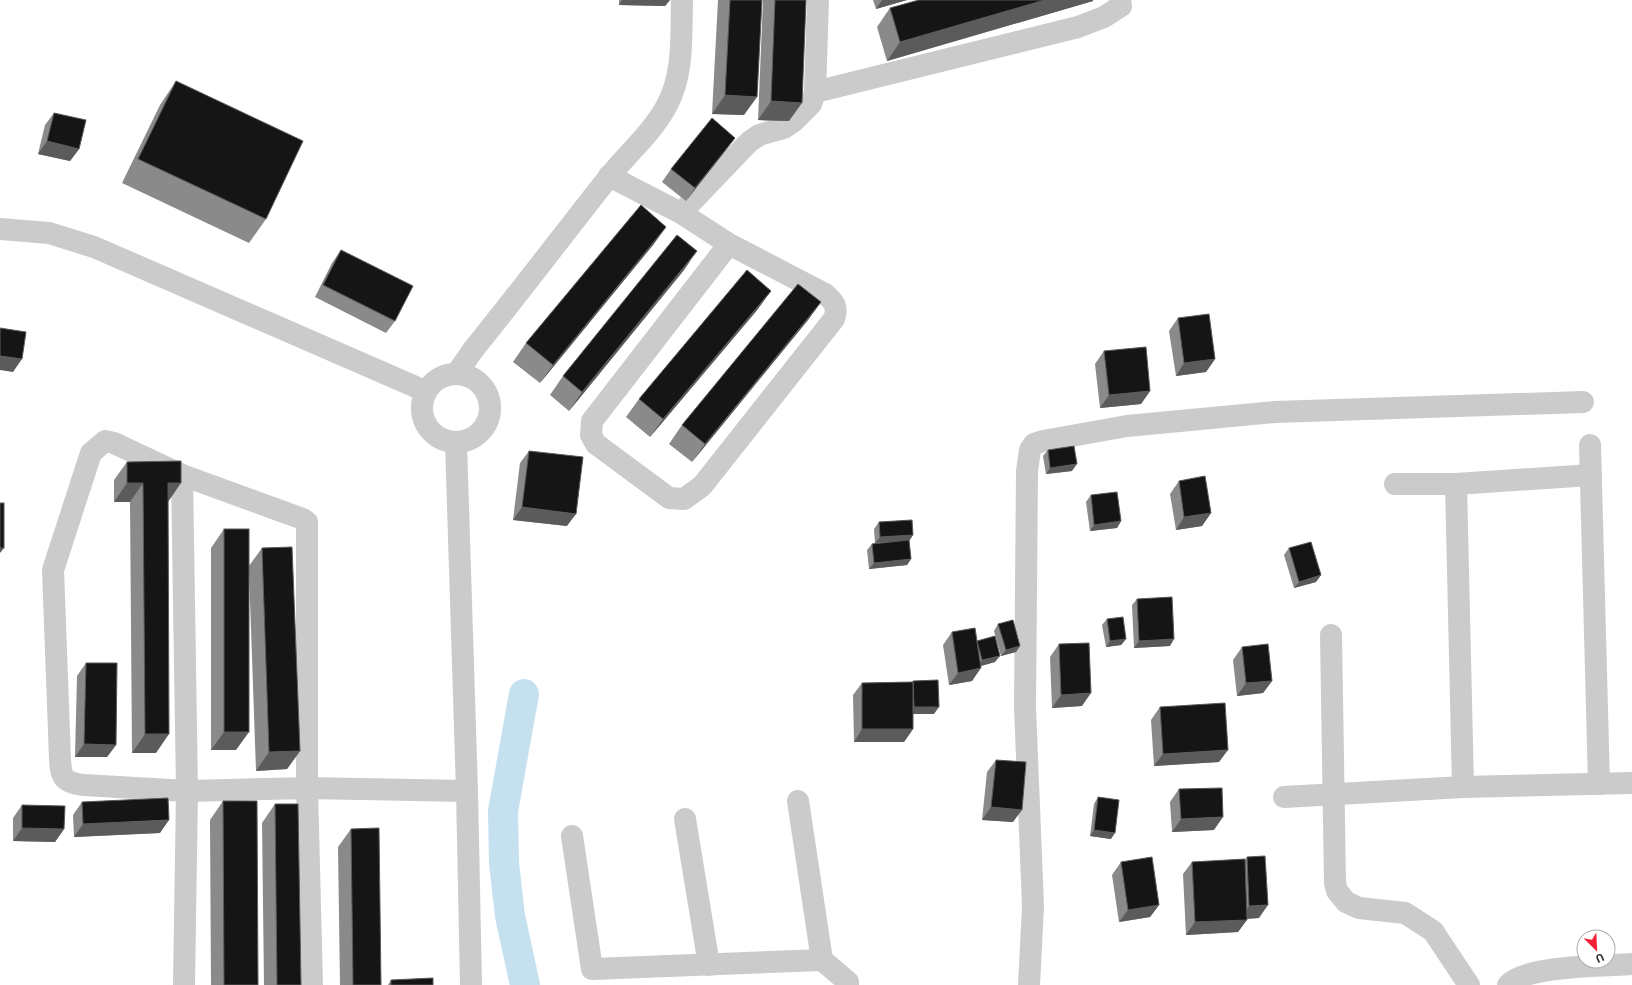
<svg xmlns="http://www.w3.org/2000/svg" width="1632" height="985" viewBox="0 0 1632 985" font-family="'Public Sans',sans-serif">
  <style>
    .lines { fill: none; stroke-linecap: round; stroke-linejoin: round }
    .canal { stroke: #c5e0ef; stroke-width: 30 }
    .minor { stroke: #cbcbcb; stroke-width: 22 }
    .wall { fill: #8a8a8a }
    .shaded-wall { fill: #5b5b5b }
    .building { fill: #151515; stroke: #5b5b5b }
  </style>
  <rect width="100%" height="100%" fill="#fff"/>
  <g class="lines">
    <path class="canal" d="M524,694L503,811L504,863L510,916L525,985"/>
    <g class="minor">
      <path d="M815,92L1078,27L1104,17L1121,6L1120,0"/>
      <path d="M609,176L681,213L729,244L825,294C835,302 838,308 834,319L702,486L684,499L669,498L596,444L591,435L592,421L729,244"/>
      <path d="M681,213L749,142L759,135L784,128L794,121L811,104L815,92L818,0"/>
      <path d="M0,229L49,233L94,247L425,391"/>
      <path d="M457,373L473,350C519,293 563,235 608,178C627,154 651,134 666,107C684,76 681,35 682,0"/>
      <circle cx="456" cy="408" r="34"/>
      <path d="M456,443L467,791L471,985"/>
      <path d="M1590,445L1599,784"/>
      <path d="M182,475L187,791L184,985"/>
      <path d="M1395,484H1456L1591,475"/>
      <path d="M1456,484L1463,787"/>
      <path d="M1331,635L1335,883L1337,891L1346,902L1359,908L1405,913L1433,931L1469,985"/>
      <path d="M1284,797L1463,787L1632,783"/>
      <path d="M798,801L822,960L848,982V985"/>
      <path d="M685,819L709,965"/>
      <path d="M572,836L592,969L822,960"/>
      <path d="M312,985L307,788V522L303,519L182,475L114,443L105,441L91,453L53,570L60,759C61,779 64,782 84,785L187,791L307,788L467,791"/>
      <path d="M1029,985L1033,906L1025,707L1027,471L1030,450L1034,444L1043,441L1127,426L1275,412L1583,402"/>
      <path d="M1508,985C1526,965 1605,966 1632,964"/>
    </g>
  </g>
  <g class="wall">
    <path d="M619,0H670L665,6L619,5Z"/>
    <path d="M718,0H762L744,115L712,114Z"/>
    <path d="M763,0H806L789,121L758,120Z"/>
    <path d="M873,0H907L876,9Z"/>
    <path d="M919,0H1093V1L887,61L877,27L890,8Z"/>
    <path d="M176,81L266,219L249,243L122,183L160,105Z"/>
    <path d="M54,113L79,149L70,161L38,154L45,125Z"/>
    <path d="M726,150L686,201L662,182L671,169Z"/>
    <path d="M666,227L653,245L540,383L513,362L526,343Z"/>
    <path d="M341,250L395,321L386,333L315,297L332,263Z"/>
    <path d="M684,270L569,411L550,395L563,376Z"/>
    <path d="M821,302L808,320L692,462L669,444L682,425Z"/>
    <path d="M758,309L650,437L626,417L639,399Z"/>
    <path d="M1178,318L1215,359L1206,372L1176,376L1169,331Z"/>
    <path d="M1104,351L1150,391L1141,404L1100,408L1095,364Z"/>
    <path d="M1048,450L1072,471L1046,474L1043,456Z"/>
    <path d="M529,451L567,526L513,520L520,463Z"/>
    <path d="M127,462L168,502L156,753H132L130,502H114V480Z"/>
    <path d="M1179,481L1211,513L1202,526L1176,530L1170,494Z"/>
    <path d="M1091,495L1121,521L1117,528L1090,531L1086,502Z"/>
    <path d="M879,522L913,535L909,541L911,559L907,565L869,569L867,550L872,544L875,543L874,529Z"/>
    <path d="M224,529L249,566L262,548L300,751L287,769L256,771L249,572L236,750H211V548Z"/>
    <path d="M1289,548L1321,575L1316,582L1294,588L1284,555Z"/>
    <path d="M1137,599L1170,646L1134,648L1132,605Z"/>
    <path d="M1107,619L1126,639L1121,645L1106,647L1102,625Z"/>
    <path d="M998,624L1020,646L1016,652L1001,656L994,631Z"/>
    <path d="M952,632L977,641L995,662L981,666L972,681L949,685L943,645Z"/>
    <path d="M1059,644L1082,706L1052,708L1050,657Z"/>
    <path d="M1242,647L1272,681L1263,693L1237,696L1233,660Z"/>
    <path d="M86,663L116,745L107,757H75L77,676Z"/>
    <path d="M913,681L934,714H913V729L904,742H854L853,695L862,683L912,682Z"/>
    <path d="M1160,707L1219,762L1154,766L1151,720Z"/>
    <path d="M996,760L1013,822L982,820L987,772Z"/>
    <path d="M1179,789L1214,830L1172,832L1170,802Z"/>
    <path d="M1098,797L1111,839L1090,836L1094,804Z"/>
    <path d="M223,801L258,985H211L210,820Z"/>
    <path d="M82,802L160,833L74,837L73,815Z"/>
    <path d="M275,804L301,985H264L262,823Z"/>
    <path d="M22,805L64,829L55,842L13,841V818Z"/>
    <path d="M351,829L381,985H340L338,847Z"/>
    <path d="M1247,857L1259,918L1247,919L1238,932L1186,935L1183,874L1192,862L1245,860Z"/>
    <path d="M1121,862L1159,905L1150,917L1119,922L1112,875Z"/>
    <path d="M391,980L433,985H388Z"/>
  </g>
  <g class="shaded-wall">
    <path d="M622,0H670L665,6L619,5Z"/>
    <path d="M882,0H907L876,9Z"/>
    <path d="M1045,0H1093V1L887,61L900,42Z"/>
    <path d="M725,95L757,97L744,115L712,114Z"/>
    <path d="M771,101L802,103L789,121L758,120Z"/>
    <path d="M735,138L726,150L686,201L695,188Z"/>
    <path d="M47,141L79,149L70,161L38,154Z"/>
    <path d="M666,227L653,245L540,383L553,365Z"/>
    <path d="M697,251L684,270L569,411L582,392Z"/>
    <path d="M771,291L758,309L650,437L663,419Z"/>
    <path d="M821,302L808,320L692,462L705,444Z"/>
    <path d="M0,356L22,359L13,372L0,370Z"/>
    <path d="M1215,359L1206,372L1176,376L1184,363Z"/>
    <path d="M1150,391L1141,404L1100,408L1109,395Z"/>
    <path d="M1077,464L1072,471L1046,474L1050,468Z"/>
    <path d="M127,483H143L130,502H114Z"/>
    <path d="M168,483H181L168,502H155Z"/>
    <path d="M522,507L576,514L567,526L513,520Z"/>
    <path d="M1211,513L1202,526L1176,530L1184,517Z"/>
    <path d="M1121,521L1117,528L1090,531L1094,525Z"/>
    <path d="M913,535L909,541L875,543L880,537Z"/>
    <path d="M0,548H4L0,553Z"/>
    <path d="M911,559L907,565L869,569L874,563Z"/>
    <path d="M1321,575L1316,582L1294,588L1299,582Z"/>
    <path d="M1126,639L1121,645L1106,647L1110,641Z"/>
    <path d="M1174,639L1170,646L1134,648L1139,641Z"/>
    <path d="M1020,646L1016,652L1001,656L1006,650Z"/>
    <path d="M1000,656L995,662L977,667L982,660Z"/>
    <path d="M981,668L972,681L949,685L958,673Z"/>
    <path d="M1272,681L1263,693L1237,696L1246,683Z"/>
    <path d="M1091,693L1082,706L1052,708L1061,695Z"/>
    <path d="M914,707H939L934,714H909Z"/>
    <path d="M862,729H913L904,742H854Z"/>
    <path d="M224,732H249L236,750H211Z"/>
    <path d="M145,734H169L156,753H132Z"/>
    <path d="M84,744L116,745L107,757H75Z"/>
    <path d="M1228,750L1219,762L1154,766L1163,754Z"/>
    <path d="M300,751L287,769L256,771L269,752Z"/>
    <path d="M991,807L1022,810L1013,822L982,820Z"/>
    <path d="M1223,817L1214,830L1172,832L1181,819Z"/>
    <path d="M169,820L160,833L74,837L83,824Z"/>
    <path d="M22,828L64,829L55,842L13,841Z"/>
    <path d="M1094,830L1115,833L1111,839L1090,836Z"/>
    <path d="M1159,905L1150,917L1119,922L1128,910Z"/>
    <path d="M1268,905L1259,918L1240,919L1249,906Z"/>
    <path d="M1247,920L1238,932L1186,935L1195,922Z"/>
  </g>
  <g class="building">
    <path d="M730,0H762L757,97L725,95Z"/>
    <path d="M775,0H806L802,103L771,101Z"/>
    <path d="M919,0H1045L900,42L890,8Z"/>
    <path d="M176,81L303,141L266,219L138,159Z"/>
    <path d="M54,113L86,120L79,149L47,141Z"/>
    <path d="M712,118L735,138L695,188L671,169Z"/>
    <path d="M641,205L666,227L553,365L526,343Z"/>
    <path d="M677,235L697,251L582,392L563,376Z"/>
    <path d="M341,250L413,286L395,321L323,285Z"/>
    <path d="M747,270L771,291L663,419L639,399Z"/>
    <path d="M798,284L821,302L705,444L682,425Z"/>
    <path d="M1209,314L1215,359L1184,363L1178,318Z"/>
    <path d="M0,328L26,332L22,359L0,356Z"/>
    <path d="M1146,347L1150,391L1109,395L1104,351Z"/>
    <path d="M1074,446L1077,464L1050,468L1048,450Z"/>
    <path d="M529,451L583,457L576,514L522,507Z"/>
    <path d="M181,461V483H168L169,734H145L143,483H127V462Z"/>
    <path d="M1205,476L1211,513L1184,517L1179,481Z"/>
    <path d="M1117,492L1121,521L1094,525L1091,495Z"/>
    <rect x="0" y="503" width="4" height="45"/>
    <path d="M912,520L913,535L880,537L879,522Z"/>
    <rect x="224" y="529" width="25" height="203"/>
    <path d="M909,540L911,559L874,563L872,544Z"/>
    <path d="M1311,542L1321,575L1299,582L1289,548Z"/>
    <path d="M292,547L300,751L269,752L262,548Z"/>
    <path d="M1172,597L1174,639L1139,641L1137,599Z"/>
    <path d="M1123,617L1126,639L1110,641L1107,619Z"/>
    <path d="M1013,620L1020,646L1006,650L998,624Z"/>
    <path d="M975,628L981,668L958,673L952,632Z"/>
    <path d="M995,636L1000,656L982,660L977,641Z"/>
    <path d="M1089,643L1091,693L1061,695L1059,644Z"/>
    <path d="M1268,644L1272,681L1246,683L1242,647Z"/>
    <path d="M86,663H117L116,745L84,744Z"/>
    <path d="M938,680L939,707H914L913,681Z"/>
    <path d="M913,682V729H862V683Z"/>
    <path d="M1225,703L1228,750L1163,754L1160,707Z"/>
    <path d="M996,760L1026,762L1022,810L991,807Z"/>
    <path d="M1222,788L1223,817L1181,819L1179,789Z"/>
    <path d="M1098,797L1119,800L1115,833L1094,830Z"/>
    <path d="M168,798L169,820L83,824L82,802Z"/>
    <path d="M223,801H257L258,985H224Z"/>
    <path d="M275,804H298L301,985H277Z"/>
    <path d="M22,805L65,806L64,829L22,828Z"/>
    <path d="M379,828L381,985H353L351,829Z"/>
    <path d="M1265,856L1268,905L1249,906L1247,857Z"/>
    <path d="M1152,857L1159,905L1128,910L1121,862Z"/>
    <path d="M1245,859L1247,920L1195,922L1192,862Z"/>
    <path d="M433,978V985H391V980Z"/>
  </g>
  <g transform="translate(1596 949) rotate(156)"><circle r="19" fill="#ffffff" stroke="#ababab"/>
  <path d="M0-3L7 15L0 10L-7 15Z" fill="#f52137"/>
  <text y="-6" font-size="11" font-weight="bold" text-anchor="middle" fill="#2e2e2e">U</text>
  </g>
</svg>
